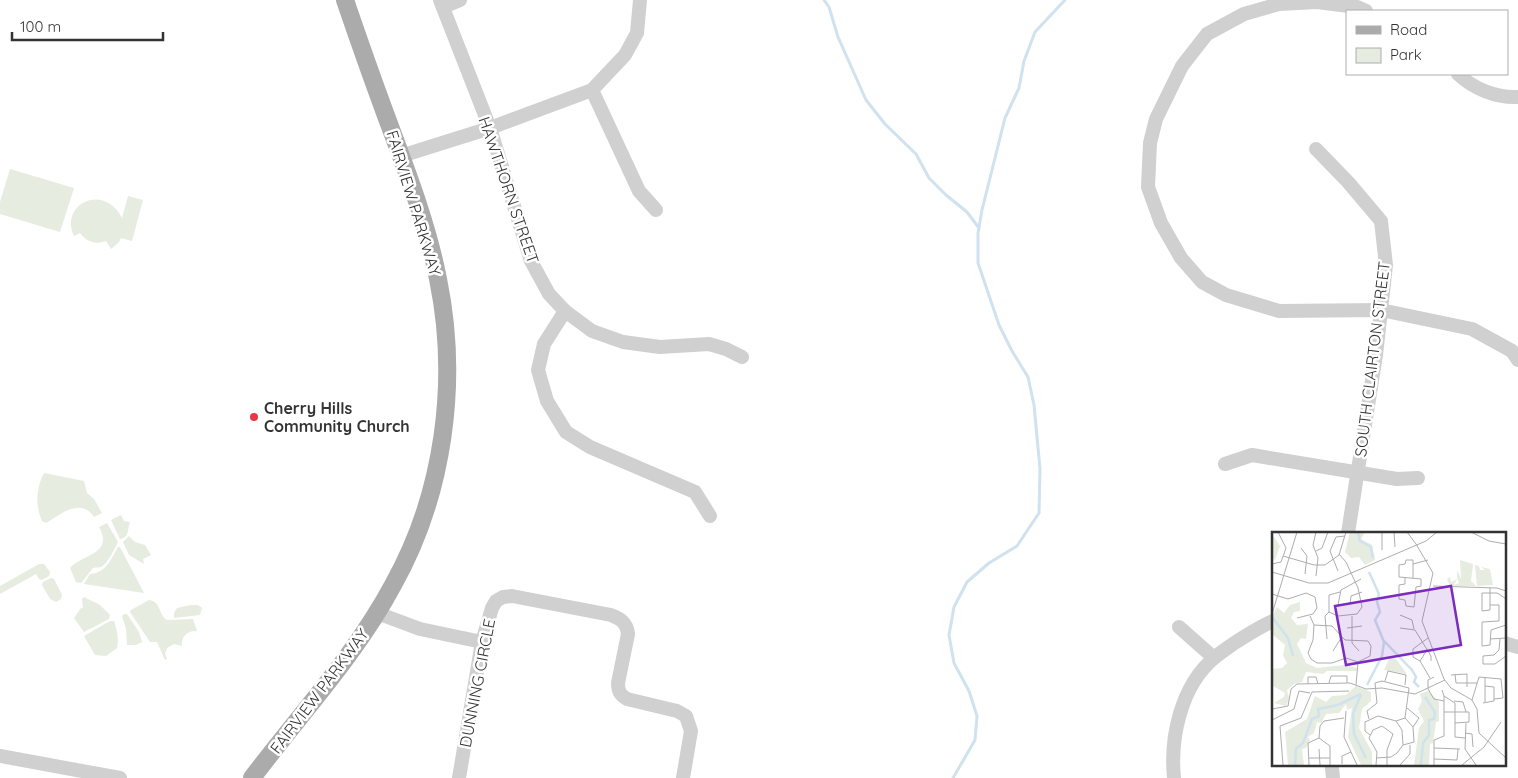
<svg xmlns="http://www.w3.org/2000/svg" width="1518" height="778" viewBox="0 0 1518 778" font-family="Quicksand,sans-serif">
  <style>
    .green { fill: #e6ecdf }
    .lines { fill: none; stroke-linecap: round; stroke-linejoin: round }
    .stream { stroke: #cfe2ee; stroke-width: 3 }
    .minor { stroke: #d0d0d0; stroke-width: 14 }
    .major { stroke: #ababab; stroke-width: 18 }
    .poi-dot { fill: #e63946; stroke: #fff; stroke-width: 2 }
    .labels { text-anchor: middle; stroke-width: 5; stroke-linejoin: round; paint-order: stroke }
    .street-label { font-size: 16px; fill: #333; stroke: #fff }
    .poi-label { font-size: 16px; font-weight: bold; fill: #333; stroke: #fff; text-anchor: start }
    .inset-river { fill: none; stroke: #cfe2ee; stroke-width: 2.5 }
    .inset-road { fill: none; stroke: #adadad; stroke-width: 1 }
    .view { fill: #7b2cbf; fill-opacity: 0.15; stroke: #7b2cbf; stroke-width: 2.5 }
    .inset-edge { fill: none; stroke: #333; stroke-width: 2.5 }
  </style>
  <rect width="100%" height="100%" fill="#fff"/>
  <g class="green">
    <path d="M10,169L74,188L60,232L0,214V202Z"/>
    <path d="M128,196L143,200L132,241L121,238L119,242L111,249L106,241C95,245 87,242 80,233L74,236C59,204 104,182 122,218Z"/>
    <path d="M44,473L84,481L87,493L94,499L102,513L94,517C81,497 61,514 46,523L42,521C35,505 36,488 44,473Z"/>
    <path d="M121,515L124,521L130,522C127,529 130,537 120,539L111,520Z"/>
    <path d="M107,523L118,542C116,547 106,566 101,567C98,568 95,567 93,568L81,583L76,582L70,568C83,554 114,554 99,527Z"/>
    <path d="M129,536L135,542L145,545L151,555L143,559L144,564L129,555L123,542Z"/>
    <path d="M118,547H120L144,593L84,584L90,574C106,573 111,559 118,547Z"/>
    <path d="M39,564H44L50,572L49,576L42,580L39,579L36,574L0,594V586Z"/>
    <path d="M51,578L54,579L62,595L61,599L56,602L50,599L42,585L43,582Z"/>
    <path d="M84,597L100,605L110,615L109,619L84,632L74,618L81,608H83L82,599Z"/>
    <path d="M149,600C162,602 158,615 167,620L193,619L197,631C187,630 181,637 182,646L174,644L167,648L165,654L167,659L165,660L157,642H150L130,612L131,610Z"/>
    <path d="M191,605H198L202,608L200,615L174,618V613L177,608Z"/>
    <path d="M124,614H127L139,632L142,642L136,645H127L126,629L122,616Z"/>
    <path d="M110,621H114C117,630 119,639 117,648L106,656L95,655L84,636Z"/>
  </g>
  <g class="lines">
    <g class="stream">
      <path d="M824,0L829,7L838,37L866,100L885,124L916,154L929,178L946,195L967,212L979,228"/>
      <path d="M953,778L975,740L977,716L969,691L954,663L949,635L954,607L967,582L989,563L1017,546L1039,513L1040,469L1034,405L1028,377L1012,351L999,325L978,263V233L982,210L1005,118L1019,88L1024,61L1035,32L1065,0"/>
    </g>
    <g class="minor">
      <path d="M440,0L490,128L531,261L549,294L565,311L592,331L623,342L660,347L709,344L726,349L742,357"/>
      <path d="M443,7L460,0"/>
      <path d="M1366,11L1357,7L1317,2L1279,4L1244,14L1207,34L1182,66L1156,119L1150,143L1148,187L1161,223L1181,258L1202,282L1226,295L1279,311L1381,310L1472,329L1512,351L1518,360"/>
      <path d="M1458,74C1474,89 1496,98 1518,97"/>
      <path d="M592,90L639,191L656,210"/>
      <path d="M1316,149L1348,182L1381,221L1386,265L1376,355L1348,533"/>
      <path d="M401,156L490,128L592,90L625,55L637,33L640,0"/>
      <path d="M565,311L544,344L538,370L547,401L566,432L590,447L695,492L710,516"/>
      <path d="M1225,464L1252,455L1397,479L1418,478"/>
      <path d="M377,613L420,629L482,642"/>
      <path d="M1179,627L1214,658"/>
      <path d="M1504,643L1518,647"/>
      <path d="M0,756L120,778"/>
      <path d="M1332,768L1333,778"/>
      <path d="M459,778L482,642L492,608L496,601L503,597L512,596L611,615C621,619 627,623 628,634L618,683C618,691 620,695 627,699L677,711L686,716L691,731L683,778"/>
      <path d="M1174,778C1170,737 1181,686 1214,658C1221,652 1229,647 1236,642C1249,634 1259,627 1273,621"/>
    </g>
    <path class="major" d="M252,778C300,714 355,656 393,585C444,494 459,381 438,279C427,222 405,167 385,113C371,75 358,38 345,0"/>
  </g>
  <circle class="poi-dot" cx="254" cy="417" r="5"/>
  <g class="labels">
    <g class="street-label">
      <text transform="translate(509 190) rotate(71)" y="6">HAWTHORN STREET</text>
      <text transform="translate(414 203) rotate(73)" y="6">FAIRVIEW PARKWAY</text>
      <text transform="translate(1372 359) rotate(-83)" y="6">SOUTH CLAIRTON STREET</text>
      <text transform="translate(477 683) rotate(-79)" y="6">DUNNING CIRCLE</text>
      <text transform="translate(319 691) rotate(-53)" y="6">FAIRVIEW PARKWAY</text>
    </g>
    <g class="poi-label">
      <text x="264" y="414">Cherry Hills<tspan x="264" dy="18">Community Church</tspan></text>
    </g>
  </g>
  <g transform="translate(1272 532)">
    <rect width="234" height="234" fill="#fff"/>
    <path d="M78,0H93L89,7L100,13L103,28L93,33L87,25L79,26L73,20ZM0,2L8,14L3,28L0,25ZM188,28L201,32L199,49L204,54H178L175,47L178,45L179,50L185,47L182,53L187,51L185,45V38L189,47ZM203,33L207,34L208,38H213L209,35L218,37L221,53L205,54ZM28,70V79L22,80L19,86L25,93L36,92L34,107L29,106L25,112L34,131L45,136L73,133L85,136V139H55L51,142L34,140L30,150L22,152L15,158L17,167L14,174L2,171L12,165L13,161L1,154L0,137L10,136L15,131L11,123L13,113L0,102V84L5,75L12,81L18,73ZM118,125L124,127L135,142L112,138ZM84,154L99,160V169L90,177L87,196L100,220V233H89L76,205L80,176L75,178L74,172L67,181L54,182L49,191L45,190L42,201L36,205L38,208L34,216L30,217L32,233H16L13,200L35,187L43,164L54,170L60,164L74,163ZM156,159L167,170V189L164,190L161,211L158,212L157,233H142L147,196L152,189L146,177L150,169L148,162Z" fill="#e6ecdf"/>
    <path class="inset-river" d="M86,0L88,9L99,15L101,26M0,85L16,106L21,124M112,109L140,138L144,145L142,150L147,155M95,153L110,124L112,110L103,88L108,80L105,70L107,62L97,40M89,162L81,182L82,202L94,226M23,233L24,217L31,211L40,187L47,184L46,177L66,173L89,162M149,233L151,211L157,203V188L162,187L163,180L153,165"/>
    <path class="inset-road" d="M110,0V18M122,0L123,15M135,0L144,12M199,0L217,9L234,12M144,12L161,41L150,89L172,147L179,156L200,168L205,177L207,201L234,226M29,16L35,24L33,42M44,19L50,16L56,0M67,22L74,30L86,56L90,75L85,82L66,84L57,80V63L68,60M11,24L42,33H53L67,23L74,0M0,32L9,30L14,16L6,0M141,32L156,28M66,39L58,19L64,5L73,4M0,40L37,51H56L154,9L165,0M44,44L46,26L41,13L44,0M133,46V52L127,53V67L133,68L134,74L142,75L144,55L149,54V47L127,45V33L133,32L134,28H141V46M161,54L225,56L234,59M218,56V78L210,79V61H225L227,62L234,67M0,62L16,67L34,61L43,65L45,76L41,82L25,86M78,72L79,64L90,60M66,73L69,58L89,47M218,73H227V89L210,90V114L218,113L219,98L234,93M0,82L25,0M128,83L140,88L142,97M38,84L42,93L41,108L36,121L39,127L45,131H60L74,126L86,130M80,84V111L87,119M42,93L60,94L73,108L96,109L99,114L98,124L86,130M75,96L90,94M128,96L143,98L159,124V129M55,107L53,84L57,80M218,107L234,106M228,107L227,118L222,123L211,124V132H223L234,124M155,118L148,129L158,146M61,119L69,106M148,129L141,125V117L156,106M183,142L184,151H205M179,143L195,142V155M162,145L156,148V157L162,167L172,169M213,145V170M113,149L116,139L134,143L133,153M57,151L59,144H75V151M36,152V145H44L46,152M84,153L86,130M172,164L183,171V205L193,206M200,168L207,145L229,147L231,166L222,167M182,169L191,170L194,180M211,171L222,169V155L213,154M135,176L147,186L141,195M0,177L16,174L19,157L25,152L78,151L94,157L110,156L143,162L173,148M74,179L72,205L85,233M172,180H197V190L183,191M97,187L95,179L105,171L103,151L110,149L137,156L133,186M0,188L22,177L27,159L38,161M124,189L133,186L141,195L142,210L131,213M194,191L193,217L204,233M193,201L200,202L201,215M98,203L93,199V190L106,184L124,189L130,198L131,213L125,221L119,225L104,226M47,206L48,194L52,189L72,186M162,216L188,217M47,217L48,233M37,226H58M162,227L185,228L186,217M70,232V224L79,220M11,233L8,194L29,186L40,160L77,159M37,233L36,211L47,206L58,214V233M104,233L105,220L97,206L101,198L110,194L121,202L115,218V233M128,233L138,222V213M162,233V208L172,204V164L170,158M190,233L212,215L229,190"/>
    <path class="view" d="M179,54L189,113L74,133L63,74Z"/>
    <rect width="234" height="234" class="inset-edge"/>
  </g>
  <rect x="1346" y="10" width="162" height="65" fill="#ffffff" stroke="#adadad"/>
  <rect x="1356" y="26" width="25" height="8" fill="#ababab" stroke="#adadad"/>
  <text x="1390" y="35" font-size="15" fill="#333333">Road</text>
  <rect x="1356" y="48" width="25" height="15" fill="#e6ecdf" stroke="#adadad"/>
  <text x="1390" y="60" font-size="15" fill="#333333">Park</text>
  <path d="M12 32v8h151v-8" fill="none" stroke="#333333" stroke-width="2.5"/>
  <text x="20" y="32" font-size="15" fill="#333333" stroke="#ffffff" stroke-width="4" paint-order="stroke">100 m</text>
</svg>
